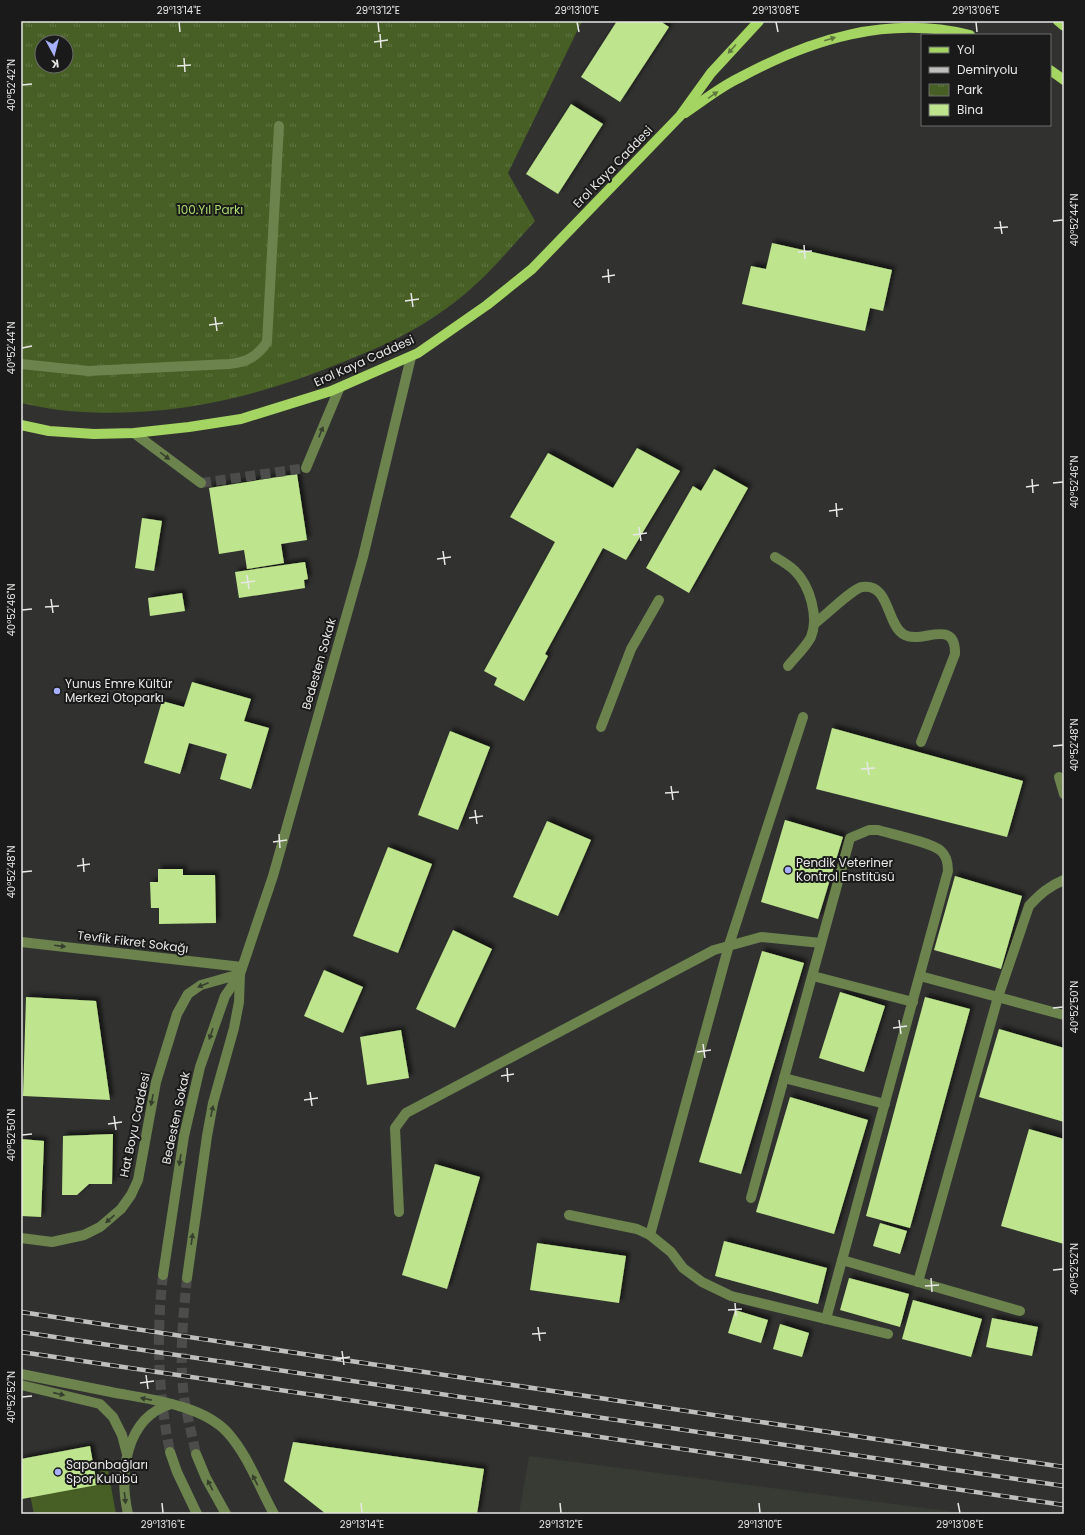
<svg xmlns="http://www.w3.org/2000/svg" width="1085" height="1535" viewBox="0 0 1085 1535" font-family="Poppins,sans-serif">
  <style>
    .built { fill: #373b33 }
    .grass { fill: #475f25 }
    .park { fill: url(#park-tufts); fill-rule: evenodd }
    .building { fill: #bee58d; filter: url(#shadow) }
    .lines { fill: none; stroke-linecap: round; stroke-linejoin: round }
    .minor-tunnel { stroke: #4c4d4b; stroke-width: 10; stroke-dasharray: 10 5; stroke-linecap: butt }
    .minor { stroke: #6c834e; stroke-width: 10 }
    .major { stroke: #a4d461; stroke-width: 10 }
    .rail-casing { stroke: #bfbfbe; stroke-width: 4.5 }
    .rail { stroke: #191a19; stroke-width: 3; stroke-dasharray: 9; stroke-linecap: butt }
    .oneway { fill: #5e773d }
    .oneway2 { fill: #363f2c }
    .ticks { fill: none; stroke: #e7e7e6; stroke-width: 1.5 }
    .poi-dot { fill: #a7b0fc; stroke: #191a19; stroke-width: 1.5 }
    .labels { text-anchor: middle; stroke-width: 4; stroke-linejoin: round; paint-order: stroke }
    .street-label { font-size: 12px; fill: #e7e7e6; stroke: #191a19 }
    .park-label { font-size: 12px; fill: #acdc6c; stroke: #191a19 }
    .poi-label { font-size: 12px; fill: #e7e7e6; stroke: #191a19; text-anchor: start }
    .neatline { fill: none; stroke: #e7e7e6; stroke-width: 1.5 }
    .ticks-label { font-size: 10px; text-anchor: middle; fill: #e7e7e6 }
  </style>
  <defs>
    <pattern id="park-tufts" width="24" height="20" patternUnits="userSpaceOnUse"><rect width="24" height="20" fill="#475f25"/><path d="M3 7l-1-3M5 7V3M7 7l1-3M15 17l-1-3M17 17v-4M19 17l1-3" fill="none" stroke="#627645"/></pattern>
    <filter id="shadow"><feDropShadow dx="3.5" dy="-3.5" stdDeviation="2" flood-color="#0009"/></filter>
  </defs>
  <rect width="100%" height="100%" fill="#313230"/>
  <path class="built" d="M529,1456L970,1514H519Z"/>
  <path class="grass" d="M108,1470L116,1514H34L28,1485Z"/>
  <path class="park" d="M21,21H582L508,173L535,221C508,251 481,284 447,308C416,331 379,348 343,362C254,399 165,419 69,411C53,410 37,406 21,403ZM42,42H66V66H42Z"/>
  <g class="building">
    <path d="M617,21H660L669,27L620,102L581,77Z"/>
    <path d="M571,104L603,124L558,194L526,174Z"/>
    <path d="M772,243L892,270L883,311L870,308L865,331L742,304L751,266L766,269Z"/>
    <path d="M637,448L680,471L626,560L603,548L545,654L548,656L524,701L494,685L497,678L484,671L555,542L510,517L548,453L613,488Z"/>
    <path d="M714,469L748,488L689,593L646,568L693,486L701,491Z"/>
    <path d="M297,474L307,540L281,544L284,563L247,569L244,550L219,554L209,488Z"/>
    <path d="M142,518L162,521L154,571L135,568Z"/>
    <path d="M305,562L308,579L304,580L305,588L239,598L235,572Z"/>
    <path d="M182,593L185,611L150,616L148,598Z"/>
    <path d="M192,682L251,699L244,721L269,728L251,789L220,779L227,754L189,743L180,774L144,763L162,701L184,707Z"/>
    <path d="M832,728L1023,781L1007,837L816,789Z"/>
    <path d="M450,731L490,747L458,830L418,815Z"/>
    <path d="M785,820L843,837L818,919L761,902Z"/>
    <path d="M547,821L591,840L558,916L513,897Z"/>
    <path d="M388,847L432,864L398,953L353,936Z"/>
    <path d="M158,869H183V875H215L216,923L159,924V908H151L150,882H158Z"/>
    <path d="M955,876L1022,896L1001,969L934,950Z"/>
    <path d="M453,930L492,949L455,1028L416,1009Z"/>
    <path d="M762,951L804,963L741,1174L699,1162Z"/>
    <path d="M324,970L363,987L343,1033L304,1016Z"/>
    <path d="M840,992L885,1006L864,1072L819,1058Z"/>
    <path d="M26,997L96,1001L110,1100L23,1096Z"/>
    <path d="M925,997L970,1009L910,1228L866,1216Z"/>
    <path d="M999,1029L1064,1048V1122L979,1097Z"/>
    <path d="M401,1030L409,1078L367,1085L360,1037Z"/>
    <path d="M790,1097L868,1120L834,1234L756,1212Z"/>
    <path d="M1029,1129L1064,1139V1244L1001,1226Z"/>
    <path d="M113,1134L112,1184H89L77,1195H62L63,1136Z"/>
    <path d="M21,1139L44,1141L41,1217L21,1216Z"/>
    <path d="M435,1164L480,1177L447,1289L402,1275Z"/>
    <path d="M880,1223L907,1231L900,1254L873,1246Z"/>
    <path d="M724,1241L827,1268L818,1304L715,1276Z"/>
    <path d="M537,1243L626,1256L619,1303L530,1290Z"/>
    <path d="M849,1278L909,1294L900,1327L840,1310Z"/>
    <path d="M913,1300L982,1319L971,1357L902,1339Z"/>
    <path d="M735,1310L768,1320L761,1343L728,1333Z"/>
    <path d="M992,1318L1038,1327L1032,1356L986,1347Z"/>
    <path d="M780,1324L809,1333L802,1357L773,1349Z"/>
    <path d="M293,1442L484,1469L477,1514H326L284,1481Z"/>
    <path d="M90,1446L97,1485L22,1499L21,1459Z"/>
  </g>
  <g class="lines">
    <g class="minor-tunnel">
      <path d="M201,483L306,468"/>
      <path d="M163,1275C156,1335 158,1393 170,1452"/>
      <path d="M187,1278C183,1317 179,1358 184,1397C187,1416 192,1435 196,1454"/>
    </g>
    <g class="minor">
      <path d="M21,364L88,371L229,364C247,362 257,357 267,342L279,126"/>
      <path d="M134,433L201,483"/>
      <path d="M306,468L339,389"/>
      <path d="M775,557C782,561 789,565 795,571C810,586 819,617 811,637C806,647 795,657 788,666"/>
      <path d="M814,624C825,616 852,589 862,587C890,583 886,623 903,634C920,646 956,616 955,654L921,742"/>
      <path d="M601,727L631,649L659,600"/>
      <path d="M1059,777L1064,794"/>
      <path d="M21,942L242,967"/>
      <path d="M813,976L913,1002"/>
      <path d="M920,976L1064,1015"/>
      <path d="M784,1078L885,1104"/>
      <path d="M751,1198L850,838L869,830H878C892,834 933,843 941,851C947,856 948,864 948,871L826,1319"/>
      <path d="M399,1212L395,1128L406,1113L714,950L761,937L821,943"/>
      <path d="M569,1215L637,1229L650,1235L671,1252L683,1268L702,1282L731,1296L888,1334"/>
      <path d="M650,1235L729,945L803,717"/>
      <path d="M21,1238L52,1242L84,1235L100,1227L121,1209L131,1195L138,1180L156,1082L177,1014L188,994L201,985L240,974"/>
      <path d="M842,1260L1020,1311"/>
      <path d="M163,1275L184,1136L200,1067L225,996L240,974L273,876L363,557L411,357"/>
      <path d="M187,1278L207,1136L213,1103L234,1028L239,1002L240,974"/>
      <path d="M918,1282L998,997L1029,906C1040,894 1049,886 1064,880"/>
      <path d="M21,1374C51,1380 81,1386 111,1392C146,1399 201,1404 227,1432C248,1455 259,1487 274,1514"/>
      <path d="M21,1385L100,1404L113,1417L122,1435L127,1454"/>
      <path d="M170,1452L177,1472L197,1514"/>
      <path d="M196,1454L206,1478L226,1514"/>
      <path d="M128,1514C119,1474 125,1418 171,1404"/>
    </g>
    <g class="major">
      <path d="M1058,21L1064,26"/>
      <path d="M1050,70L1064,80"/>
      <path d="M685,113C703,101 720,87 739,78C811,39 888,15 970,35"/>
      <path d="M21,425L49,431L94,434L134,433L189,427L241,419L331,391L418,353L487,305L532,269L680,116L711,73L759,21"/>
    </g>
    <defs>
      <g id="rail">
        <path d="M21,1312L1064,1467"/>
        <path d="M21,1332L1064,1486"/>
        <path d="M21,1352L1064,1505"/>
      </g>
    </defs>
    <use href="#rail" class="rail-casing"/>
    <use href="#rail" class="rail"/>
  </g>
  <defs><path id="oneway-solid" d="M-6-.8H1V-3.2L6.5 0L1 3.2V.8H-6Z"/></defs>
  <g class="oneway">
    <use href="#oneway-solid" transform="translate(830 39) rotate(-17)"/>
    <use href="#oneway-solid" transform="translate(732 49) rotate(132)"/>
    <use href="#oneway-solid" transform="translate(713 95) rotate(-34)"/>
  </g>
  <g class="oneway2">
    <use href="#oneway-solid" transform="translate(321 432) rotate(-68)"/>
    <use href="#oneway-solid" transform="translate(165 456) rotate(37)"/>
    <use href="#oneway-solid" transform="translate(60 946) rotate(7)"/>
    <use href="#oneway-solid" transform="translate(203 985) rotate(157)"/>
    <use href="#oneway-solid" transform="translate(211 1034) rotate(109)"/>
    <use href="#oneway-solid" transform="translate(152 1100) rotate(101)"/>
    <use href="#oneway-solid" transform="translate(212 1111) rotate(-78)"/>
    <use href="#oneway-solid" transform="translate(180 1160) rotate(99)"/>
    <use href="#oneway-solid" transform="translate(110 1219) rotate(139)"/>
    <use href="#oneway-solid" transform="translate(192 1239) rotate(-82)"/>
    <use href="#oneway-solid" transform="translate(59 1394) rotate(13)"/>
    <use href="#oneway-solid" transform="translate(146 1399) rotate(-169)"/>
    <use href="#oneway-solid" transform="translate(255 1480) rotate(-117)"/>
    <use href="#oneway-solid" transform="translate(210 1485) rotate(-117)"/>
    <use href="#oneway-solid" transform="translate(125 1498) rotate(84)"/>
  </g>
  <path class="ticks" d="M179,22L180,32M378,22L379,32M577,22L579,32M776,22L778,32M976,22L977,32M380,34L381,48M374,42L388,40M184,58L185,72M177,66L191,65M22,85L32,84M1000,221L1002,234M1053,221L1063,220M994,228L1008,227M804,245L805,259M798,252L812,251M608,269L609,283M602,277L615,275M411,293L413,307M405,301L419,299M215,317L217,331M209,325L223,323M22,348L32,346M1032,479L1033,493M1053,483L1063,482M1026,487L1039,485M836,503L837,517M829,511L843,509M639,527L641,541M633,535L647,533M443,551L445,565M437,559L451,557M247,575L249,589M241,583L255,581M51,599L53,613M45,607L59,606M22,610L32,609M1053,746L1063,745M867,762L869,775M861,769L875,768M671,786L673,800M665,793L679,792M475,810L477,824M469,818L483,816M279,834L280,848M273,842L287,840M83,858L84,872M77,866L90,864M22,872L32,871M1053,1008L1063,1007M899,1020L901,1034M893,1028L907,1026M703,1044L705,1058M697,1052L711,1050M507,1068L508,1082M501,1076L514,1074M310,1092L312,1106M304,1100L318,1098M114,1116L116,1130M108,1124L122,1122M22,1135L32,1134M1053,1270L1063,1269M931,1278L932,1292M925,1286L939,1285M735,1303L736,1316M728,1310L742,1309M538,1327L540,1341M532,1334L546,1333M342,1351L344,1365M336,1359L350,1357M146,1375L148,1389M140,1383L154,1381M22,1397L32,1396M162,1503L163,1513M361,1503L362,1513M560,1503L561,1513M759,1503L760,1513M958,1503L960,1513"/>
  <g class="poi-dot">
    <circle cx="57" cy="691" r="4"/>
    <circle cx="788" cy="870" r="4"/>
    <circle cx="58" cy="1472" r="4"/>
  </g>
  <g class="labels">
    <g class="street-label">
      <text transform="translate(613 167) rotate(-46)" y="4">Erol Kaya Caddesi</text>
      <text transform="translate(364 361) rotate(-24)" y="4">Erol Kaya Caddesi</text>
      <text transform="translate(319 664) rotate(-74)" y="4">Bedesten Sokak</text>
      <text transform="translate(133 942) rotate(7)" y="4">Tevfik Fikret Sokağı</text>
      <text transform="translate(176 1118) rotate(-78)" y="4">Bedesten Sokak</text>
      <text transform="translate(135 1125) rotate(-78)" y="4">Hat Boyu Caddesi</text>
    </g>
    <g class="park-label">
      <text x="210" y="214">100.Yıl Parkı</text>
    </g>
    <g class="poi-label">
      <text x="65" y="688">Yunus Emre Kültür<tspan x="65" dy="14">Merkezi Otoparkı</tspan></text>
      <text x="796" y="867">Pendik Veteriner<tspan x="796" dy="14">Kontrol Enstitüsü</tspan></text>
      <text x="66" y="1469">Sapanbağları<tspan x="66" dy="14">Spor Kulübü</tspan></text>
    </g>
  </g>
  <rect width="1085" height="1535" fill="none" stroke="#191a19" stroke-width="44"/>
  <rect x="921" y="34" width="130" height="92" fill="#191a19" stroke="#6b6c6b"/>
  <rect x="929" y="47" width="20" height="6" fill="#a4d461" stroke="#6b6c6b"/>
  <text x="957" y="54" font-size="12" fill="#e7e7e6">Yol</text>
  <rect x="929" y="67" width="20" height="6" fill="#bfbfbe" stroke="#6b6c6b"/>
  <text x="957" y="74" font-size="12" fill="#e7e7e6">Demiryolu</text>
  <rect x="929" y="84" width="20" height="12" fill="url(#park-tufts)" stroke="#6b6c6b"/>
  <text x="957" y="94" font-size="12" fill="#e7e7e6">Park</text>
  <rect x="929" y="104" width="20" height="12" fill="#bee58d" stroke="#6b6c6b"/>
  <text x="957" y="114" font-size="12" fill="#e7e7e6">Bina</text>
  <g transform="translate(54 54) rotate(173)"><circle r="19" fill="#191a19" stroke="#6b6c6b"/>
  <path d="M0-3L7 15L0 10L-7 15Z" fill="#a7b0fc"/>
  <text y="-6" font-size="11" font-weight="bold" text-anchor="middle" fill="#e7e7e6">K</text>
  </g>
  <rect x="22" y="22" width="1041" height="1491" class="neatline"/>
  <g class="ticks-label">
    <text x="179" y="14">29°13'14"E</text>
    <text x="378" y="14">29°13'12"E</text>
    <text x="577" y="14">29°13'10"E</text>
    <text x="776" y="14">29°13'08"E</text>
    <text x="976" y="14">29°13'06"E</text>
    <text transform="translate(11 85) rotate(-90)" y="4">40°52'42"N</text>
    <text transform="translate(1074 220) rotate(-90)" y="4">40°52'44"N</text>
    <text transform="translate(11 348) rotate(-90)" y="4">40°52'44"N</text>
    <text transform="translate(1074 482) rotate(-90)" y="4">40°52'46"N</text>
    <text transform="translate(11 610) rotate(-90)" y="4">40°52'46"N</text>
    <text transform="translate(1074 745) rotate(-90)" y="4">40°52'48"N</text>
    <text transform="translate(11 872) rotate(-90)" y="4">40°52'48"N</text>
    <text transform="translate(1074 1007) rotate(-90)" y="4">40°52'50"N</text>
    <text transform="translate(11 1135) rotate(-90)" y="4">40°52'50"N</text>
    <text transform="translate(1074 1269) rotate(-90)" y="4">40°52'52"N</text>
    <text transform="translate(11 1397) rotate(-90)" y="4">40°52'52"N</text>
    <text x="163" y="1528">29°13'16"E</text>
    <text x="362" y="1528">29°13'14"E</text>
    <text x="561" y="1528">29°13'12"E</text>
    <text x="760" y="1528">29°13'10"E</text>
    <text x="960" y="1528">29°13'08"E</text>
  </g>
</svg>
